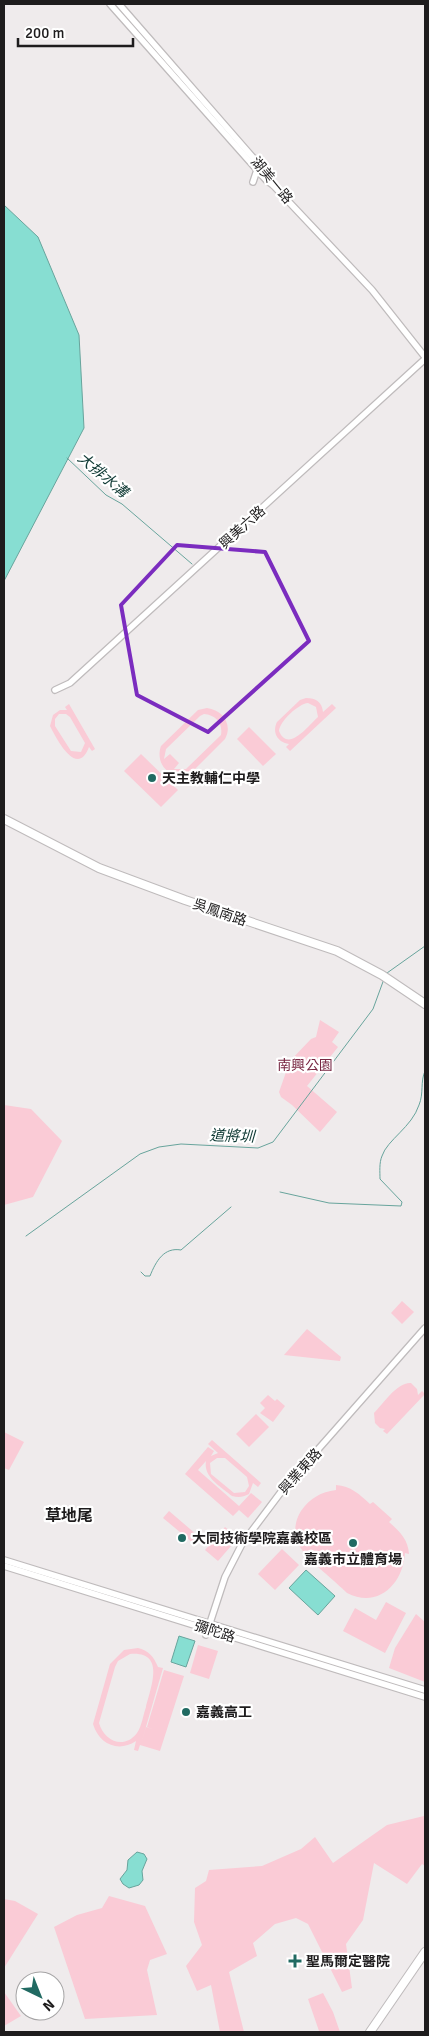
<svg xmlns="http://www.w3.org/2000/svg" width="429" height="2036" viewBox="0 0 429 2036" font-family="Signika,'Noto Sans TC',sans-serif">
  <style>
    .green { fill: #facbd6; fill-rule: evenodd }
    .water { fill: #87ded2; stroke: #68a49c }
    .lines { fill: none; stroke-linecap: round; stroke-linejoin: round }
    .stream { stroke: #68a49c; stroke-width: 1 }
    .minor-casing { stroke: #bfbbbc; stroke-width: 8 }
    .major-casing { stroke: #bfbbbc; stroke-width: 10 }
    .minor { stroke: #fff; stroke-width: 5.5 }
    .major { stroke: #fff; stroke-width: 8 }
    .marked { fill: none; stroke: #7b2cbf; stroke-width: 4; stroke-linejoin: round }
    .poi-dot { fill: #216a62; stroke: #fff; stroke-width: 2 }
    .labels { text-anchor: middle; stroke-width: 4.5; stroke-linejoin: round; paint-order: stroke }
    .street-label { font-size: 14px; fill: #1e1c1d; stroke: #fff }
    .poi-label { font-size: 14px; font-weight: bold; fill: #1e1c1d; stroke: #fff; text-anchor: start }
    .park-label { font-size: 14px; fill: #782743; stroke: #fff }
    .water-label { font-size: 15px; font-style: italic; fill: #103a35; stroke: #fff }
    .quarter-label { font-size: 16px; font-weight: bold; fill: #1e1c1d; stroke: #fff }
  </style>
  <rect width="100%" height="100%" fill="#efebec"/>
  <g class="green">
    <path d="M306,698C316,698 322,702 323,712L332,704L336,708L290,751L286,747L289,744C277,742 272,732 277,722L300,700ZM308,703L316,707L318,717C308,726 288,753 279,731C280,721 298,704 308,703Z"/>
    <path d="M69,704L95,749L92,751L89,747C77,779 56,738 50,726L53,715L60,710H67L65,707ZM59,714H66L70,717L85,743L81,752L71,751L55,726V719Z"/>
    <path d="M207,708C223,710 233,725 225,739L181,783L176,778L179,775C164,774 156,760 161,746L198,710ZM204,714C216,715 223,723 221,735L186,769H174L179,763L170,754L164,759L166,749L200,716Z"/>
    <path d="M249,727L276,754L263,766L237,739Z"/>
    <path d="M141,754L178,790L161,807L124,771Z"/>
    <path d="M320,1020L339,1032L332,1042L338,1047L307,1086L337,1112L320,1132L292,1105L281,1097L279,1092L290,1061L311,1039L316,1037Z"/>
    <path d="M4,1105L31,1109L62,1141L33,1197L4,1205Z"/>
    <path d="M402,1301L414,1312L402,1324L391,1313Z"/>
    <path d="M307,1329L341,1357L340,1361L284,1355Z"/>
    <path d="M411,1383L417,1389L418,1395L422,1391L425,1394L387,1434L383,1431L385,1429L380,1428L375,1423L374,1413C383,1404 397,1382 411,1383Z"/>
    <path d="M268,1395L275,1401L277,1399L285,1406L273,1422L260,1413L265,1408L260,1403Z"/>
    <path d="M256,1414L269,1427L249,1447L236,1434Z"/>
    <path d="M4,1432L24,1442L9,1470L4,1468Z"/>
    <path d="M212,1440L261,1483L258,1487L253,1483L249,1494C243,1497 239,1498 232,1496C221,1487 203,1477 206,1461L198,1470L239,1506L251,1493L262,1502L248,1518L239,1510L233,1516L185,1474L208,1447L214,1451L211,1456L218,1453L208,1444ZM217,1458H225L247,1477L249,1486L245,1492L234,1493L211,1474L210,1463Z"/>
    <path d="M336,1485C351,1486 359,1494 370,1504L373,1502L392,1519L389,1522C400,1532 408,1539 409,1554L405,1553C403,1584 378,1609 347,1593C336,1582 307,1559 300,1547C293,1536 294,1522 301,1511C310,1498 321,1492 336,1490Z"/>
    <path d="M169,1511L197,1535L192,1542L163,1518Z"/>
    <path d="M225,1527L238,1538L218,1561L205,1550Z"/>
    <path d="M282,1549L299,1565L275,1590L258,1574Z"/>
    <path d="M386,1602L406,1613L385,1653L343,1631L355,1608L376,1620Z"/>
    <path d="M416,1614L425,1622V1682L389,1668L395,1648Z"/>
    <path d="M198,1645L218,1651L209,1679L190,1673Z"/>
    <path d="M138,1648C148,1650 154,1657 158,1667L163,1668L141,1744L146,1727L152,1729L147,1727L164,1670L184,1676L160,1751L140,1745L138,1751L134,1750L136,1741C118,1753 99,1744 93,1724L110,1664L124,1650ZM130,1654C166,1651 151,1687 146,1707C143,1715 142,1726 137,1733C124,1750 104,1741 99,1723L115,1667L118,1661Z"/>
    <path d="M424,1816L425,1866L422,1864L407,1884L374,1863L363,1920L346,1944L352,1988L342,1992L308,1924L296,1918L275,1924L253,1943L257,1956L229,1972L244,2032H220L211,1985L197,1991L186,1966L202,1945L194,1922L195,1888L206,1881L209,1870L262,1866L301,1849L315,1837L333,1863L387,1825Z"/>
    <path d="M109,1896L145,1906L167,1954L150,1960L147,1970L157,2015L85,2019L54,1927L77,1915L102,1908Z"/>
    <path d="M4,1899L15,1901L38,1914L4,1968Z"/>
    <path d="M4,1992L21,2016L4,2026Z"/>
    <path d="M323,1993L333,2012L340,2032H316L319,2031L308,1999Z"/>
  </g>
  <g class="water">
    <path d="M4,205L38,237L79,335L84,428L4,581Z"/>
    <path d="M306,1570L335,1596L318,1615L289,1588Z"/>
    <path d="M179,1636L195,1641L186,1667L171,1662Z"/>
    <path d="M137,1852L144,1854L147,1859L142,1871L143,1880L139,1885L129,1888L123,1884L120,1879L127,1870L128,1860Z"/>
  </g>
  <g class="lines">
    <g class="stream">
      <path d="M67,458L106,495L122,504L192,564"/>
      <path d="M387,973L425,946"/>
      <path d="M280,1192L329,1203L401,1206L402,1202L380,1179C380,1172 379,1163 382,1156C387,1140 412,1127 419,1105C424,1093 420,1082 425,1071"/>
      <path d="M26,1236L140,1154L159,1147L181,1144L258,1148L273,1142L373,1009L384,979"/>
      <path d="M141,1272L145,1276H150C156,1261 164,1247 181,1250L231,1207"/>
    </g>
    <defs>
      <g id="minor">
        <path d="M110,4L267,181L273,185"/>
        <path d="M119,4L270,177L273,185L372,290L425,357"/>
        <path d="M253,182L257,170"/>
        <path d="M55,690L70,683L425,359"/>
        <path d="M4,1560L425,1690"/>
        <path d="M4,1566L425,1697"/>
        <path d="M206,1635L225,1577L242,1544L284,1488L425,1328"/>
      </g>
      <g id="major">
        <path d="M4,819L99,868L185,900L337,951L382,975L425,1004"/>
        <path d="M370,2032L425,1952"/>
      </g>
    </defs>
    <use href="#minor" class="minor-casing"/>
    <use href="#major" class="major-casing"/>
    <use href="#minor" class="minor"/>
    <use href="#major" class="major"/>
  </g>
  <path class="marked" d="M177,545L265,552L309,641L208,732L137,695L121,605Z"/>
  <g class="poi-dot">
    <circle cx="152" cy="778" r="5"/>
    <circle cx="182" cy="1538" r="5"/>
    <circle cx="353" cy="1543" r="5"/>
    <circle cx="186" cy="1712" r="5"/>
    <path d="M292.5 1953.5h5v5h5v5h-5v5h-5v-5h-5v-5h5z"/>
  </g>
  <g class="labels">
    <g class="street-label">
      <text transform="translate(272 180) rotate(50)" y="5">湖美一路</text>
      <text transform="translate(242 527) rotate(-42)" y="5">興美六路</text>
      <text transform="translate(220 912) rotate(19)" y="5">吳鳳南路</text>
      <text transform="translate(300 1471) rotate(-48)" y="5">興業東路</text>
      <text transform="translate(215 1631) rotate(18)" y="5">彌陀路</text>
    </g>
    <g class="poi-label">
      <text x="162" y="783">天主教輔仁中學</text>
      <text x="192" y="1543">大同技術學院嘉義校區</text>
      <text x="353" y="1564" text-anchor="middle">嘉義市立體育場</text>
      <text x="196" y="1717">嘉義高工</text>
      <text x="306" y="1966">聖馬爾定醫院</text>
    </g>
    <g class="park-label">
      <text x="305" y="1070">南興公園</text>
    </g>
    <g class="water-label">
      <text transform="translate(103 475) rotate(40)" y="5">大排水溝</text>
      <text transform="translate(232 1136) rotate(2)" y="5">道將圳</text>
    </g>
    <g class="quarter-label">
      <text x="69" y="1521">草地尾</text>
    </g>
  </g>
  <rect width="429" height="2036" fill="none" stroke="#1e1c1d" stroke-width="10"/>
  <g transform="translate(40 1996) rotate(137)"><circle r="24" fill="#ffffff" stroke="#a5a4a5"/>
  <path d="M0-4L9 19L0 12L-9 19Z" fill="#216a62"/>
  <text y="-8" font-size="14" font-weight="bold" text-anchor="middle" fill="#1e1c1d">N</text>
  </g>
  <path d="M18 38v8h115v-8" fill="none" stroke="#1e1c1d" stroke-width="2.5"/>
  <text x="25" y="38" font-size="15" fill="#1e1c1d" stroke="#ffffff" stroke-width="4" paint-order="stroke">200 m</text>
</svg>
